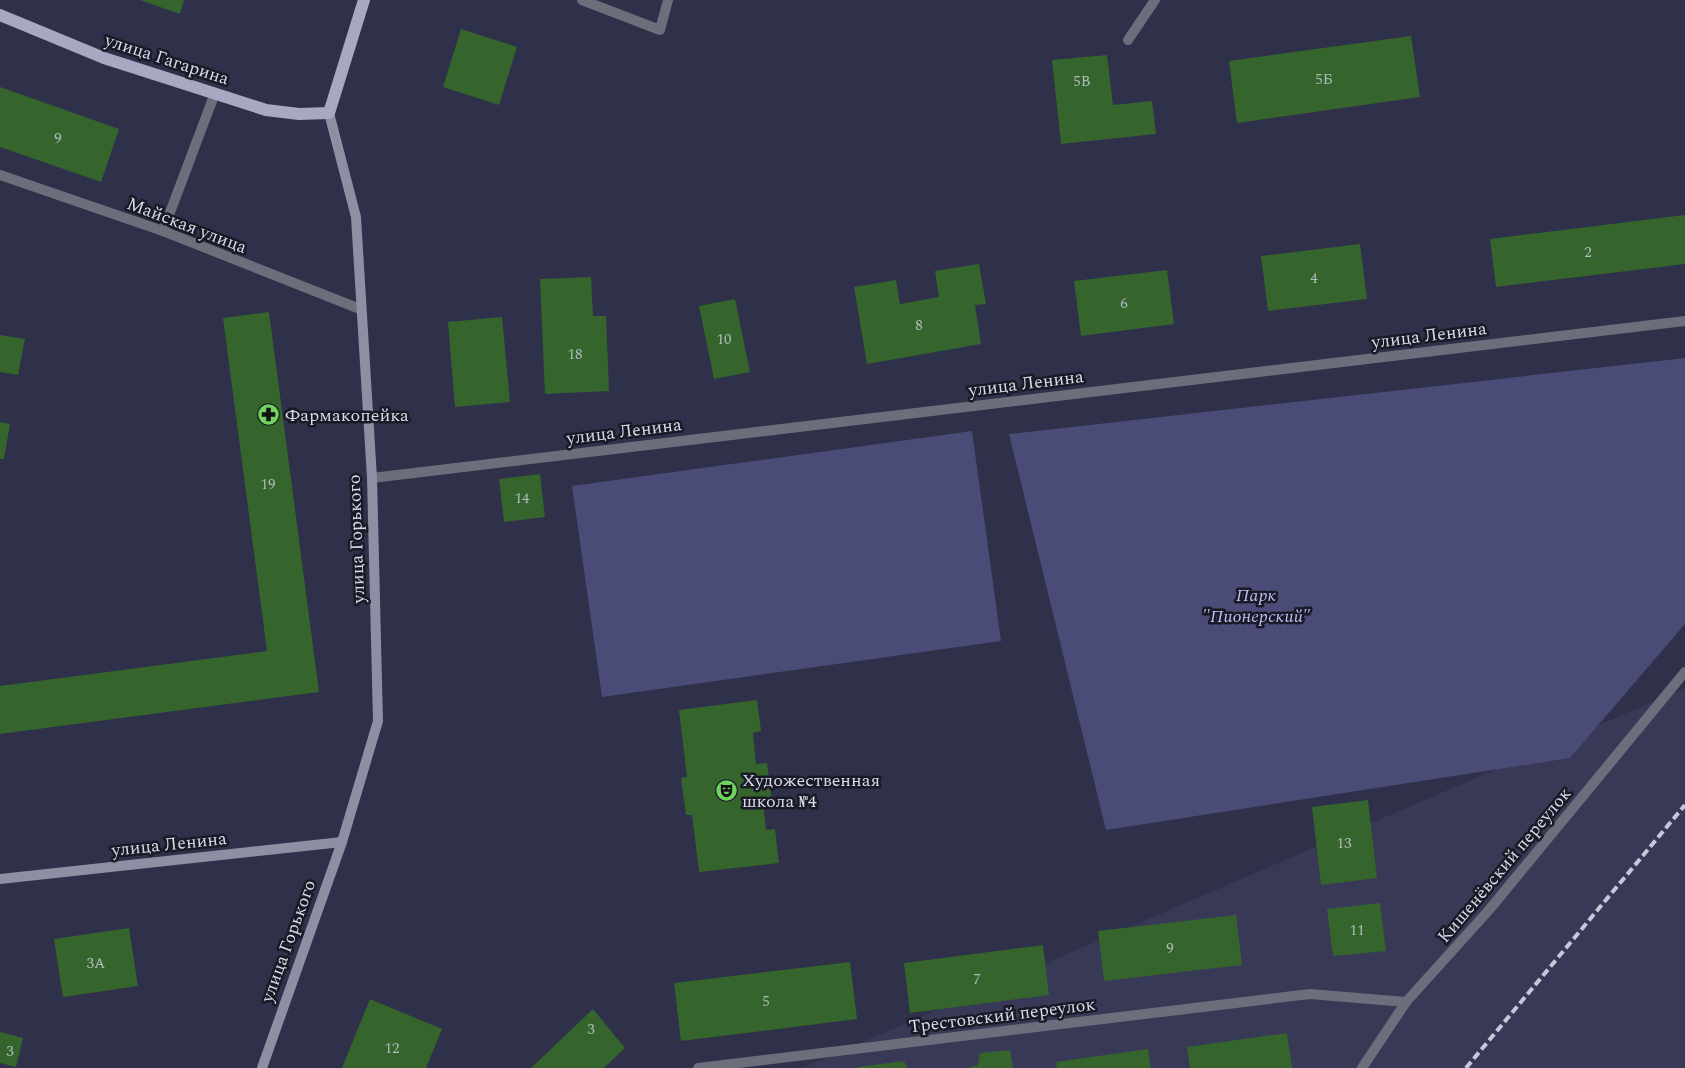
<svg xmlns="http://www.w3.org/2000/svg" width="1685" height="1068" viewBox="0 0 1685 1068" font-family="Spectral,serif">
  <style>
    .built { fill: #383957 }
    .green { fill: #4a4b76 }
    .building { fill: #35642d }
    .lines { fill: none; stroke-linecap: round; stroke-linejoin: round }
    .lane { stroke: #6d6e7b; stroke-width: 10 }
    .street { stroke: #6d6e7b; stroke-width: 10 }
    .secondary { stroke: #8e8fa3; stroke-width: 10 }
    .primary { stroke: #a7a9c2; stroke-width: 12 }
    .rail { stroke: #c6c7d8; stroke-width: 4; stroke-dasharray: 8 4; stroke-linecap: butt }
    .labels { text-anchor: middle; stroke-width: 5; stroke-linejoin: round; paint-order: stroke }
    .number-label { font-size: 15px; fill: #b0bcbb }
    .street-label { font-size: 18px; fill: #d9daea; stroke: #191a25 }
    .poi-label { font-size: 18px; fill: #d9daea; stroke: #191a25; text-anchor: start }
    .park-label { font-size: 18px; font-style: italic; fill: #bcbff7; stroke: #191a25 }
  </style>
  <rect width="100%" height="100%" fill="#2f3049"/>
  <path class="built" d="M1685,688V1068H802Z"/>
  <g class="green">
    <path d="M1685,358V624L1570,758L1106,830L1009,434Z"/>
    <path d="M972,431L1001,641L602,697L572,486Z"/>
  </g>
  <g class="building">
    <path d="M140,0H184L180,14Z"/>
    <path d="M461,29L517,47L499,105L443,87Z"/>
    <path d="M1411,36L1420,97L1237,123L1229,61Z"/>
    <path d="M1107,55L1113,105L1152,101L1156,134L1061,144L1052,60Z"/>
    <path d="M0,87L119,129L101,182L0,147Z"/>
    <path d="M1685,215V264L1496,287L1490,239Z"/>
    <path d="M1360,244L1367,299L1268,311L1261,256Z"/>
    <path d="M979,264L986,304L975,305L981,344L867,364L854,287L896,280L900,304L939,297L935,271Z"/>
    <path d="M1167,270L1174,324L1081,336L1074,281Z"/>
    <path d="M591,277L593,316H606L609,391L545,394L540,279Z"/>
    <path d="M735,299L750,372L714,379L699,306Z"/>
    <path d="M269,312L319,692L0,734V686L267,651L223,318Z"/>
    <path d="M502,317L510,402L455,407L448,322Z"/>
    <path d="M0,335L25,339L18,375L0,372Z"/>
    <path d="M0,422L10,424L4,459H0Z"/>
    <path d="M540,474L545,517L504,522L499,479Z"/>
    <path d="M757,700L761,731L753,733L756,764L767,763L772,801L763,802L766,830L775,829L779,863L699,872L692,815H686L681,778L687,777L679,710Z"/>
    <path d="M1368,800L1377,878L1321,885L1312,807Z"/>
    <path d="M1380,903L1386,951L1333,956L1327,909Z"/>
    <path d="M1236,915L1242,965L1104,981L1098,931Z"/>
    <path d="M129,928L138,986L63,997L54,939Z"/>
    <path d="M1043,945L1049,995L910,1013L904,963Z"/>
    <path d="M850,962L857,1019L681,1041L674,983Z"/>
    <path d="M370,999L442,1029L426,1068H342Z"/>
    <path d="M593,1009L625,1048L604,1068H531Z"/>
    <path d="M0,1032L23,1038L16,1067L0,1063Z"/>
    <path d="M1287,1033L1292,1068H1190L1187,1047Z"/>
    <path d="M1148,1049L1151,1068H1057L1056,1062Z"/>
    <path d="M1010,1050L1013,1068H967L978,1065L980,1053Z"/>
    <path d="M904,1061L907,1068H857V1067Z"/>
  </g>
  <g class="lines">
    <g class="lane">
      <path d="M582,0L660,30L668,0"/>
      <path d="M163,231L215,93"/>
    </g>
    <g class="street">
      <path d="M1128,40L1155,0"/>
      <path d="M0,175L163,231L360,309"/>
      <path d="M372,478L1685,321"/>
      <path d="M698,1068L1310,994L1406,1002L1489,910L1685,672"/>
      <path d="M1362,1068L1406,1002"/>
    </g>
    <g class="secondary">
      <path d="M0,879L342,842"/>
      <path d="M262,1068L342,842L378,721L372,478L356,217L329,113"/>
    </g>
    <path class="primary" d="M0,15L104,58L266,110L299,114L329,113L364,0"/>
    <path class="rail" d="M1466,1068L1685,805"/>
  </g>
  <defs>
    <symbol id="pharmacy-disc" viewBox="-11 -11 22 22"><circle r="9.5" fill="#70d35f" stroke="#191a25"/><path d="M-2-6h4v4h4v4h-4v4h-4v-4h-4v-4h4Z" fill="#111"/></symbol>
    <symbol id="theatre-disc" viewBox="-11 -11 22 22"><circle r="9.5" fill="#70d35f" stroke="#191a25"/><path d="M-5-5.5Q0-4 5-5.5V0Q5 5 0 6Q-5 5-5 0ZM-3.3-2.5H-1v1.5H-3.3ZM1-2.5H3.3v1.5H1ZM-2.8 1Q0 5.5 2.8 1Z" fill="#111"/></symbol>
  </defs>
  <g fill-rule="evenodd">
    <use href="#pharmacy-disc" x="256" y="402" width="25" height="25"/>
    <use href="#theatre-disc" x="714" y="778" width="25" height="25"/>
  </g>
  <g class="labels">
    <g class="number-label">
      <text x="1324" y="84">5Б</text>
      <text x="1082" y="86">5В</text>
      <text x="58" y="143">9</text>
      <text x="1588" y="257">2</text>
      <text x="1314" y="283">4</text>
      <text x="1124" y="308">6</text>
      <text x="919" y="330">8</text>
      <text x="724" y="344">10</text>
      <text x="575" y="359">18</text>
      <text x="268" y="489">19</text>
      <text x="522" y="503">14</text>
      <text x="1344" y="848">13</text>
      <text x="1357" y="935">11</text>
      <text x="1170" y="953">9</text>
      <text x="96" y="968">3А</text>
      <text x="977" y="984">7</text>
      <text x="766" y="1006">5</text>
      <text x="591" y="1034">3</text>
      <text x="392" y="1053">12</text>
      <text x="10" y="1056">3</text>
    </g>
    <g class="street-label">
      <text transform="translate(167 59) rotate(18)" y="6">улица Гагарина</text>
      <text transform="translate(187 225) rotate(21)" y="6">Майская улица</text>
      <text transform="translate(1429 335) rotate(-7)" y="6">улица Ленина</text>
      <text transform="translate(1026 383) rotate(-7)" y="6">улица Ленина</text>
      <text transform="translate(624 431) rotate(-7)" y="6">улица Ленина</text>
      <text transform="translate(356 539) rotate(-92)" y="6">улица Горького</text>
      <text transform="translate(169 844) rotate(-6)" y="6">улица Ленина</text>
      <text transform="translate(1504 865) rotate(-50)" y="6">Кишенёвский переулок</text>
      <text transform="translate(288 941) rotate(-70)" y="6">улица Горького</text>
      <text transform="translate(1002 1015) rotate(-7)" y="6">Трестовский переулок</text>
    </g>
    <g class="poi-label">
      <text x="285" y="421">Фармакопейка</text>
      <text x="742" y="786">Художественная<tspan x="742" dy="21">школа №4</tspan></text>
    </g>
    <g class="park-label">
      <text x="1256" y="601">Парк<tspan x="1256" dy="21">"Пионерский"</tspan></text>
    </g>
  </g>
</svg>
